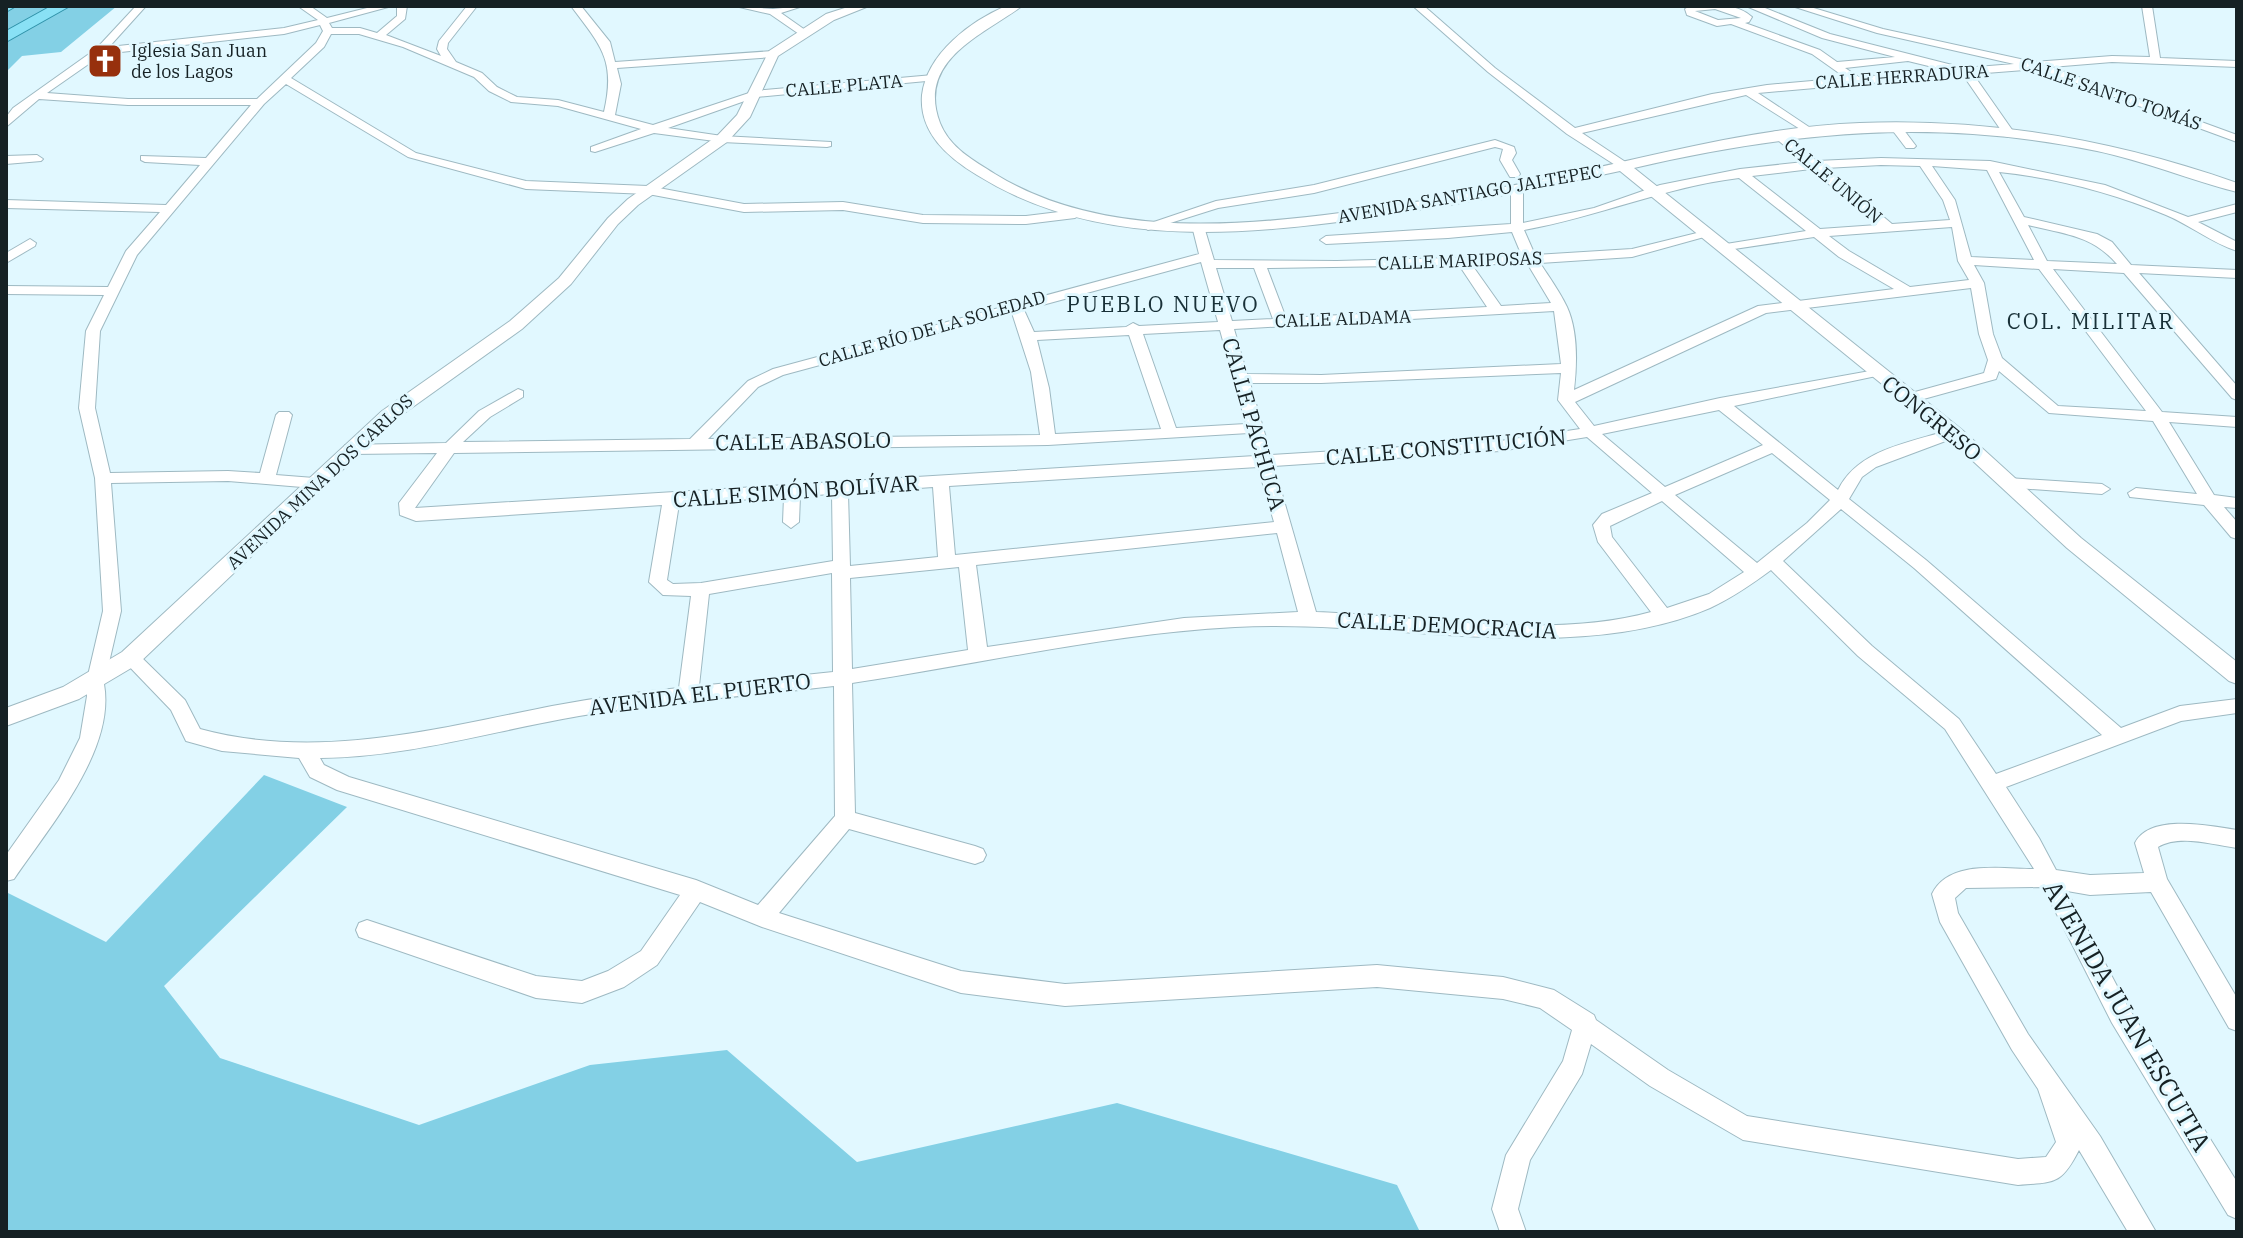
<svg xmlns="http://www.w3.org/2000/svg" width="2243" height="1238" viewBox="0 0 2243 1238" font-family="'IBM Plex Serif',serif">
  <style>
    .green { fill: #83d0e5 }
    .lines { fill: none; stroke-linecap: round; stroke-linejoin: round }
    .minor-casing { stroke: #9eb9c2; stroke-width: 2 }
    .tertiary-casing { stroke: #9eb9c2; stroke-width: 2 }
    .primary-casing { stroke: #2e91a8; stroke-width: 2 }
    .minor { fill: #fff; fill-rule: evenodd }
    .tertiary { fill: #fff; fill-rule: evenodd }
    .primary { fill: #89e1f5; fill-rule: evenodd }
    .labels { text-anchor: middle; stroke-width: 6; stroke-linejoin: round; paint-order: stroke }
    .far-poi-label { font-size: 18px; fill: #162124; stroke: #e1f8ff; text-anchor: start }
    .far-street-label { font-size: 18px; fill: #162124; stroke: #e1f8ff }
    .far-quarter-label { font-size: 22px; letter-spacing: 2px; fill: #193138; stroke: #e1f8ff }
    .street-label { font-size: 22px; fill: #162124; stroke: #e1f8ff }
    .near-street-label { font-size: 26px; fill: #162124; stroke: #e1f8ff }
  </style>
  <rect width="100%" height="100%" fill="#e1f8ff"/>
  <g class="green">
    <path d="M6,6H117L61,52L22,56L6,72Z"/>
    <path d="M264,775L347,807L164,986L220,1058L419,1125L590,1065L727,1050L857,1162L1117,1103L1397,1185L1420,1232H6V892L106,942Z"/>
  </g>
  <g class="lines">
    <defs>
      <g id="minor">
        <path d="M136,6H146L109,47L284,28L318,20L298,6H310L327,18L375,6H392L329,23L332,28H360L377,33L397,16V6H407L405,19L386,35L441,56L437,49L439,41L467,6H477L448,43L447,49L456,62L482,73L497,87L517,97L558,100L604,112C616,60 601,46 571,6H581L610,42L615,62L773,51L778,54L773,57L617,68L621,84L615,115L653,125L755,91L933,75L937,76V80L756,97L668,128L722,136L831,142V146L827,147L722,142L654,133L595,152L591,151V147L641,129L558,106L511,102L489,91L474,77L403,47L359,34H331L324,47L291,78L416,153L526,181L648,186L744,204L843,202L923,215L1026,216L1075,210L1081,214L1075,218L1026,224L923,223L843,210L744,212L648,194L526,189L408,157L286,84L264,104L137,255L100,331L95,408L110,473L228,471L260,473L276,415L279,412H289L292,415L276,475L314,478L322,483L314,488L228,481L111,483L121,611L104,684C116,750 49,827 14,879L6,881V855L59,780L80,738L87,696L86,684L103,611L95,478L79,408L86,331L104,295L6,294V286L108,287L126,251L160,212L6,208V200L166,205L200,165L145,162L141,160V156L206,158L251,105H128L39,99L6,127V117L13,108L96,49ZM320,25L323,31L316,43L257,99H128L47,93L103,54L284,34Z"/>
        <path d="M735,6L773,9L803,6L781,13L808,32L799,34L770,14Z"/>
        <path d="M1413,6H1424L1495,68L1575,128L1712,94L1767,85L1846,78L1812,54L1731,24L1717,26L1687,15L1685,9L1690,6C1711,6 1736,2 1752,17L1749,22L1745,23L1820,50L1837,62L1895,57L1822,38L1746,6H1760L1830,34L1964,68L2014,64L1877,33L1792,6H1807L1883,29L2034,62L2112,56L2150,57L2142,6H2152L2160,58L2237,61V67L2112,62L2051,67L2237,135V142L2038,69L1973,74L2015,134L2009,137L2005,136L1963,75L1758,93L1812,129L1814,131L1808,134L1746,95L1582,133L1627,163L1629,166L1623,170L1567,134L1488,72ZM1715,9L1741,18L1718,20L1695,11ZM1908,61L1945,70L1859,77L1845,68Z"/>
        <path d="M1892,125H1900L1916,146L1914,148H1906L1890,127Z"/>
        <path d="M1777,131L1817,161L1881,158L1990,161L2105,185L2188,217L2237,204V212L2198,222L2237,242V251C2212,243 2190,225 2166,215C2113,193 2056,178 1999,172L2024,217L2097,234L2112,242L2131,265L2237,270V278L2139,273L2237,386V400L2232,398L2124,273L2053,269L2162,412L2237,417V427L2169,422L2214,495L2237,498V508L2224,507L2237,522V539L2231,537L2204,505L2130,497L2128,493L2136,488L2197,494L2153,421L2049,413L1999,371L1996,379L1909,403L1904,401V395L1984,373L1988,360L1979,334L1971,288L1766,313L1575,402L1594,426L1720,398L1881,369V375L1734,406L1838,490C1858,449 1909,443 1949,430H1959L1962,433L1959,436L1876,467L1862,477L1849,499L1926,560L2121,728L2180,706L2237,699V713L2181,721L2006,787L2039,838L2056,870L2090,875L2144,873L2135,843C2150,813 2211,826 2237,830V848C2213,845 2180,834 2158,847L2167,879L2237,998V1031L2229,1028L2151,892L2090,895L2067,891L2128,1007L2237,1182V1219L2228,1215L2112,1023L2043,887L1966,888L1955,898L1958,913L2028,1034L2100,1136L2156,1232H2128L2079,1150C2061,1185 2055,1182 2018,1185L1743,1140L1650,1086L1591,1044L1582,1074L1530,1160L1518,1209L1526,1232H1500L1492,1209L1506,1155L1563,1061L1572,1030L1540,1008L1503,999L1377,987L1065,1006L961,993L762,927L700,902L657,965L624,987L582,1003L536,998L359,937L356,930L359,923L367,920L536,976L582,981L608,971L641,951L680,895L337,790L310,777L299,758L222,751L186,741L171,710L121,658L123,653H137L185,700L200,729C317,761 436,729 552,706C594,698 637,692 679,688L691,596L663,595L649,582L662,505L416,521L400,515L399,503L437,453L351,454L345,453L343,449L345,445L446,443L479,411L518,389L523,391V397L490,417L463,442L690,439L748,381L773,369L1199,254L1193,230L1195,227L1205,230L1214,260L1337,261L1522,256L1512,232L1448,238L1326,244L1320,240L1326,236L1511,224V189L1517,185L1523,189V223L1594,208L1660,185L1740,169L1804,162L1773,136V132ZM1881,165L1920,166L1943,200L1950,220L1892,224L1825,168ZM1932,166L1987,170L2034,260L1971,257L1955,200ZM1811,169L1877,225L1820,229L1752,176ZM1739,178L1806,231L1726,244L1721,245V251L1814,237L1839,257L1894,289L1758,306L1574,390C1577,365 1578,331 1567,307C1560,292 1549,277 1540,263L1632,257L1715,234L1709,230L1632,249L1535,255L1524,230C1597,217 1665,187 1739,178ZM2028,225C2064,234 2092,235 2117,264L2047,261ZM1952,227L1958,261L1969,280L1910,287L1849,251L1829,236ZM1201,262L1218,322L1139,326L1133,323L1126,327L1034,332L1024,310ZM1527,263L1551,303L1501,306L1472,265ZM1459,265L1487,307L1286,318L1267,268ZM1974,265L2039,269L2146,411L2058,406L2002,358L1993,334L1984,283ZM1216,268H1254L1273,319L1232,321ZM1554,311L1561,364L1321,375L1247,374L1234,329ZM1012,313L1031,372L1040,435L708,439L758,387L783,375ZM1220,330L1246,424L1176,428L1143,334ZM1129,335L1161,429L1055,434L1049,388L1037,340ZM1561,373L1558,400L1580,429L1500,441L1271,455L1250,383H1321ZM1719,410L1763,445L1665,487L1602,434ZM1249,433L1255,456L415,508L454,453L1048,445ZM1587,437L1652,493L1602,514L1593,525L1598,542L1651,612C1550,640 1420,616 1316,612L1274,466L1500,451ZM1772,453L1830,500L1807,523L1757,563L1675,495ZM1258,467L1274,522L955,555L949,486ZM933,487L938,557L850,566L848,493ZM832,494L833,561L701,583L673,584L667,580L679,504L784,497L783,522L791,528L799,522L800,496ZM1662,501L1744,572L1709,594L1667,608L1612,537L1610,526ZM1841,509L1914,568L2102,735L1996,774L1959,719L1872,646L1783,561ZM1277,533L1298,612L1184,618L987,647L976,565ZM959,567L968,650L852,669L850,578ZM1771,570L1858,656L1945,729L2034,869C2002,869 1949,859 1932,894L1940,922L2012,1050L2038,1089L2056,1142L2046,1157L2018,1159L1747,1116L1668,1070L1596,1020L1594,1015L1554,990L1503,977L1377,965L1065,984L961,971L779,913L849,829L975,864L983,861L986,855L983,849L975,846L855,813L852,683C979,664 1107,634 1235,627C1385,618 1570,668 1710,608C1732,598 1752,584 1771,570ZM832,573L833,672L699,686L709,594ZM834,686L835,816L758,905L696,880L349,777L324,765L320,758C409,757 492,731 579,716C663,702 748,696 834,686Z"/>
        <path d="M1495,140L1514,147L1516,153L1512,160L1520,174L1518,177H1510L1500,160L1503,149L1495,147L1314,193L1218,208L1148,230L1142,226L1216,201L1314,185Z"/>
        <path d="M37,155L43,159L41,161L6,164V156Z"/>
        <path d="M30,239L36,243L35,246L6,263V253Z"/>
        <path d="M2008,478L2102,484L2110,489L2102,494L2002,487L2000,483Z"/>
      </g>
      <g id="tertiary">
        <path d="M851,6H869L834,20L778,56L750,117L727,142L638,205L618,224L571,284L522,329L396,419L138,664L79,699L6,726V708L63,687L122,652L382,411L510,321L559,278L608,218L628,199L717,136L737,115L769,51L826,14Z"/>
        <path d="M1006,6H1022C983,35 916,60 940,123C950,148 973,160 995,174C1096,236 1226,228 1340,213C1412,203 1484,192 1555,177C1656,155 1756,127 1860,123C1989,118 2115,140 2237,183V192C2190,180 2145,161 2097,151C1937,118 1792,131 1634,168L1961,429L2081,538L2237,662V684L2229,681L2067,548L1947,437L1620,171C1543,188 1466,203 1388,215C1251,235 1100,252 977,175C948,157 919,133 922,95C927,53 971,21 1006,6Z"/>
      </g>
      <g id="primary">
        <path d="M6,6H16L6,12Z"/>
        <path d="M51,6H70L6,42V31Z"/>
      </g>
    </defs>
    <use href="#minor" class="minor-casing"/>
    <use href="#tertiary" class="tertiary-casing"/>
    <use href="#primary" class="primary-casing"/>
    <use href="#minor" class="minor"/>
    <use href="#tertiary" class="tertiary"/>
    <use href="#primary" class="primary"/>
  </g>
  <defs>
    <symbol id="church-square" viewBox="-11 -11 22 22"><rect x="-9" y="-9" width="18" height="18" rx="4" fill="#97300d" stroke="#e1f8ff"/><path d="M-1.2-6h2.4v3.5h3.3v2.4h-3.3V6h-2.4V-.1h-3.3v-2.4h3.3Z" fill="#fff"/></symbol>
  </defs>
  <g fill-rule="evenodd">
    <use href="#church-square" x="85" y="41" width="40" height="40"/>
  </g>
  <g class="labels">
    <g class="far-poi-label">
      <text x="131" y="57">Iglesia San Juan<tspan x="131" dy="21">de los Lagos</tspan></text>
    </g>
    <g class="far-street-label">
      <text transform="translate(1902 77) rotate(-4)" y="6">CALLE HERRADURA</text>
      <text transform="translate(844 86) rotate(-5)" y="6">CALLE PLATA</text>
      <text transform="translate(2111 94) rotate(19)" y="6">CALLE SANTO TOMÁS</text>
      <text transform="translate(1833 181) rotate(40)" y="6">CALLE UNIÓN</text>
      <text transform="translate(1470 194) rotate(-10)" y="6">AVENIDA SANTIAGO JALTEPEC</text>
      <text transform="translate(1460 261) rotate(-2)" y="6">CALLE MARIPOSAS</text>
      <text transform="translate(1343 319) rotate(-2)" y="6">CALLE ALDAMA</text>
      <text transform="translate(932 329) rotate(-16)" y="6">CALLE RÍO DE LA SOLEDAD</text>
      <text transform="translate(320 482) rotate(-43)" y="6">AVENIDA MINA DOS CARLOS</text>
    </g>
    <g class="far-quarter-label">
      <text x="1163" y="312">PUEBLO NUEVO</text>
      <text x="2091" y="329">COL. MILITAR</text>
    </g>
    <g class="street-label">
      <text transform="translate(1932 418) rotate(39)" y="8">CONGRESO</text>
      <text transform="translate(1254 424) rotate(74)" y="8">CALLE PACHUCA</text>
      <text transform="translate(803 441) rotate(-1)" y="8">CALLE ABASOLO</text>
      <text transform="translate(1446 447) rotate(-5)" y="8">CALLE CONSTITUCIÓN</text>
      <text transform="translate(796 491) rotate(-4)" y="8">CALLE SIMÓN BOLÍVAR</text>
      <text transform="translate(1447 625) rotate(3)" y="8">CALLE DEMOCRACIA</text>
      <text transform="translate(700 694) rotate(-7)" y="8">AVENIDA EL PUERTO</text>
    </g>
    <g class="near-street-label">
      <text transform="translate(2127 1016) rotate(60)" y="9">AVENIDA JUAN ESCUTIA</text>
    </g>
  </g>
  <rect width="2243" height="1238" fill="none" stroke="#162124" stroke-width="16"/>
</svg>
